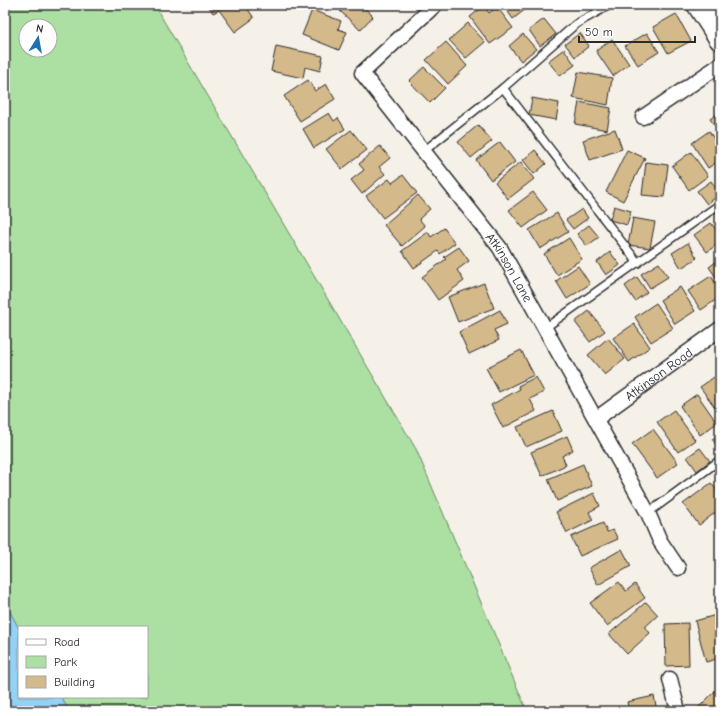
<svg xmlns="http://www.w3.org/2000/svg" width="725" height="716" viewBox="0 0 725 716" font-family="'Comic Neue',sans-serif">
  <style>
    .green { fill: #abe0a2; stroke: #6b8666; fill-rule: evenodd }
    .water { fill: #93d2f5; stroke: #698fa4 }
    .building { fill: #d4b98a; stroke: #2b2b2b }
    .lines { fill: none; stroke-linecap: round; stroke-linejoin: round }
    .lane-casing { stroke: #2b2b2b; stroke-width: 10 }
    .street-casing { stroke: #2b2b2b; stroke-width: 17 }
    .secondary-casing { stroke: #2b2b2b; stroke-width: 24 }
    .lane { stroke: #fff; stroke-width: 7 }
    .street { stroke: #fff; stroke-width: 14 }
    .secondary { stroke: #fff; stroke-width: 21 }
    .labels { text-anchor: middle; stroke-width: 3; stroke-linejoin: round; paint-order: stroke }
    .street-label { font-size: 13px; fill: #2b2b2b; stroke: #fff }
  </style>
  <rect width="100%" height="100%" fill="#f6f1e8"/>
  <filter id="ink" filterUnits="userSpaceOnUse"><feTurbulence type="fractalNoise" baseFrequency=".025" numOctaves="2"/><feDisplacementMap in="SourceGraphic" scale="8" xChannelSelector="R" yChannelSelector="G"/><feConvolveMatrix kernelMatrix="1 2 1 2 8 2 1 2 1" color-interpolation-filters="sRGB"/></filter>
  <g filter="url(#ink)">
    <path class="green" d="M5,5L155,6L416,449L527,711H69L61,697H147V627H19V629L5,602ZM26,26H50V50H26Z"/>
    <path class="water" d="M5,602L19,629V697H61L69,711H5Z"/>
    <g class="building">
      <path d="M208,5H245L254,18L235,32L219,10L213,13Z"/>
      <path d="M340,5H361L373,16L360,30L337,8Z"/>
      <path d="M503,5H531L513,19Z"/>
      <path d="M484,6L489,13L497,7L513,28L490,44L470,17Z"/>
      <path d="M312,10L341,21L338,29L347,32L339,50L302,35Z"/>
      <path d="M676,14L691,41L668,53L653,27Z"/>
      <path d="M544,19L556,34L540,46L529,30Z"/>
      <path d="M468,23L485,42L466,58L449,40Z"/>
      <path d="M580,33L589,46L575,57L565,44Z"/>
      <path d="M647,33L659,52L638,65L625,46Z"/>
      <path d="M523,34L536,49L521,61L509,46Z"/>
      <path d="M612,39L629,64L613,76L596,51Z"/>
      <path d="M446,42L467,66L448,84L426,60Z"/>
      <path d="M276,46L323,56L320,71L305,67L303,78L271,71Z"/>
      <path d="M564,49L575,65L560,76L548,61Z"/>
      <path d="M424,67L445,88L430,103L409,81Z"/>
      <path d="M578,72L612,78L608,105L573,98Z"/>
      <path d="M308,80L315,91L326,84L335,99L300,121L284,96Z"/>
      <path d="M532,98L559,103L556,120L529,115Z"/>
      <path d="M579,102L611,108L607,130L575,124Z"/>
      <path d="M720,112V133L710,119Z"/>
      <path d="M329,113L334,121L338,118L345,129L314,148L303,129Z"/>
      <path d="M478,125L492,141L471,158L458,142Z"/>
      <path d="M615,129L622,149L590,160L583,140Z"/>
      <path d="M351,130L367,150L342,169L326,149Z"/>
      <path d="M709,131L720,148V160L708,168L692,143Z"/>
      <path d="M500,142L515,162L491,180L476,160Z"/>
      <path d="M380,146L390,158L379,167L385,174L362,194L351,180L364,170L359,164Z"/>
      <path d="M535,150L546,164L534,174L523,160Z"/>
      <path d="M627,150L645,158L623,201L606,192Z"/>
      <path d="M691,152L708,176L689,190L672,166Z"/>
      <path d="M521,162L534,179L508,199L495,182Z"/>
      <path d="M646,162L668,165L664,197L642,195Z"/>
      <path d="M403,175L417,193L383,218L366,196L389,179L392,183Z"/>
      <path d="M711,181L720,194L707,204L697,191Z"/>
      <path d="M533,192L547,210L523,228L509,210Z"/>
      <path d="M418,195L430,209L419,219L425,226L402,246L384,225Z"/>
      <path d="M614,206L631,211L627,225L610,220Z"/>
      <path d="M582,209L588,218L573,229L566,220Z"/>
      <path d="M557,213L568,232L540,249L529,230Z"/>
      <path d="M633,218L655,222L650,248L628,245Z"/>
      <path d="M711,223L720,235V242L707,252L694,235Z"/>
      <path d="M589,225L599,237L587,246L577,234Z"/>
      <path d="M444,228L455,243L440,254L438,251L414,268L402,251L428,232L431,237Z"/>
      <path d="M569,238L582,259L557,275L544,254Z"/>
      <path d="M688,243L697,258L681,268L672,253Z"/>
      <path d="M459,247L469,261L457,270L464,281L438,300L422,277L446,259L444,257Z"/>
      <path d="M610,252L620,265L606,275L597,262Z"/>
      <path d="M720,259V283L709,267Z"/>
      <path d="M659,263L668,277L650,288L641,274Z"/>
      <path d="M578,266L590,284L567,299L556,281Z"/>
      <path d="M711,276L720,290V297L701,310L688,291Z"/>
      <path d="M637,277L647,292L635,301L625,286Z"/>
      <path d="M484,283L494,308L458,322L448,297Z"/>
      <path d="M680,287L695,311L675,324L660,300Z"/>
      <path d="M656,303L673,328L651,342L635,317Z"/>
      <path d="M500,310L507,324L494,330L499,340L469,354L459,332Z"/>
      <path d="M589,311L605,331L590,342L575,322Z"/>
      <path d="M634,324L650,347L629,362L613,338Z"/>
      <path d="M608,338L625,359L605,375L588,355Z"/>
      <path d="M521,350L534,375L499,392L486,368Z"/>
      <path d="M717,375L720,379V414L700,387Z"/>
      <path d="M536,377L544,392L530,399L536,411L503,428L491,405L520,389L518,386Z"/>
      <path d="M697,394L717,423L700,435L680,406Z"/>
      <path d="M674,410L695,440L678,452L657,422Z"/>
      <path d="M553,411L562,431L526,447L517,427Z"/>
      <path d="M653,429L678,463L657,478L632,444Z"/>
      <path d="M720,434V450L712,439Z"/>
      <path d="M567,436L573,450L562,456L566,465L542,476L531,452Z"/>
      <path d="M700,448L710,461L697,471L687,457Z"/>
      <path d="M583,464L592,486L557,501L548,479Z"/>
      <path d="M711,483L720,494V509L699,525L683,504Z"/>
      <path d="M594,493L600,506L589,512L593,520L567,533L556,512Z"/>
      <path d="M603,523L607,532L613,530L618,539L580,556L571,537Z"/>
      <path d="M622,549L631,566L598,585L589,568Z"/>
      <path d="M619,582L626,591L635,584L645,598L607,626L590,603Z"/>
      <path d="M646,602L658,615L645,627L650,633L627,654L609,634Z"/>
      <path d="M716,615L720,631V658L706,662L695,621Z"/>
      <path d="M688,623L689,665L666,666L665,624Z"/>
      <path d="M720,686V711H695Z"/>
      <path d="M654,696L657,711H629L627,702Z"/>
    </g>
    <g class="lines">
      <defs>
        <g id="lane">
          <path d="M503,88L638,263"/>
          <path d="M424,151L503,88L576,24L610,5"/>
          <path d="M545,328L720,204"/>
          <path d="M648,513L720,460"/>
        </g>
        <g id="street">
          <path id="s1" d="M435,5L362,73L500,248L648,513L660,541L678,568"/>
          <path d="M643,117L720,65"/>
          <path id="s2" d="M596,419L720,329"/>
          <path d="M670,679L678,711"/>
        </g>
        <path id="secondary" d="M698,5L720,39"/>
      </defs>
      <use href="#lane" class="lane-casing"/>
      <use href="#street" class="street-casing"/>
      <use href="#secondary" class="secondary-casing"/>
      <use href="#lane" class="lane"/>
      <use href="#street" class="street"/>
      <use href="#secondary" class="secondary"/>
    </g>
  </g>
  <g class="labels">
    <g class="street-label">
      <text dy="5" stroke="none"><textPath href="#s1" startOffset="344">Atkinson Lane</textPath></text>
      <text dy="5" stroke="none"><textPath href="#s2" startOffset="77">Atkinson Road</textPath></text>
    </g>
  </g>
  <rect width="725" height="716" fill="none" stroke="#fff" stroke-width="20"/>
  <rect x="10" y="10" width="705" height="696" fill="none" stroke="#2b2b2b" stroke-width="1.5" filter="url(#ink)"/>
  <rect x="18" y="626" width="130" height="72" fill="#ffffff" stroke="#aaaaaa"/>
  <rect x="26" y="639" width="20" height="6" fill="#ffffff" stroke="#aaaaaa"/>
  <text x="54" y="646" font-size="12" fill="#2b2b2b">Road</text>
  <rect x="26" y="656" width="20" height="12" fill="#abe0a2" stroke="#aaaaaa"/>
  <text x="54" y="666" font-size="12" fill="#2b2b2b">Park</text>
  <rect x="26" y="676" width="20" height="12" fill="#d4b98a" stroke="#aaaaaa"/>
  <text x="54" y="686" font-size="12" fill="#2b2b2b">Building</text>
  <g transform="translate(38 38) rotate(11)"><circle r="19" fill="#ffffff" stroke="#aaaaaa"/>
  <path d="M0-3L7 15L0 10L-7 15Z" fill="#1f6fb2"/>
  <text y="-6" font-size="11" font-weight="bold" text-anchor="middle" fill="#2b2b2b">N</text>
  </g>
  <path d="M579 36v6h116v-6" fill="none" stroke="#2b2b2b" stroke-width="2"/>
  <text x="585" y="36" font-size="12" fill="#2b2b2b" stroke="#ffffff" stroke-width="3" paint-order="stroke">50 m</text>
</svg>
